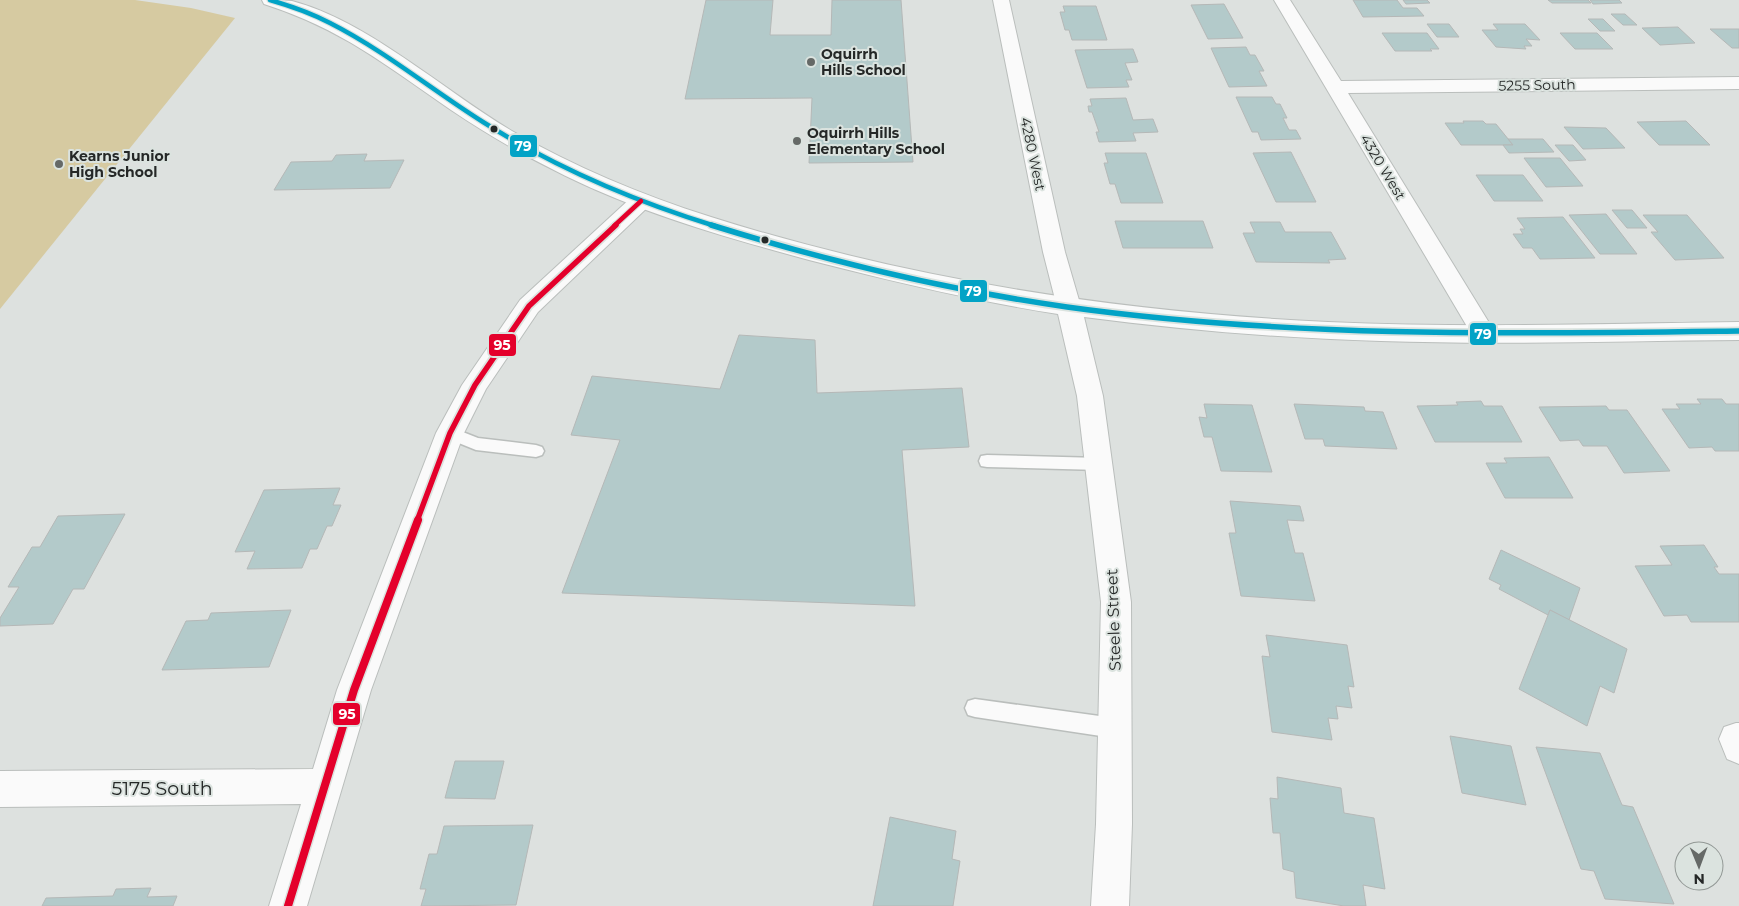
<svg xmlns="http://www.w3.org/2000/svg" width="1739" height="906" viewBox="0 0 1739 906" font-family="Montserrat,sans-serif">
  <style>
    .green { fill: #d6caa1 }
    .building { fill: #b3caca; stroke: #b5b8b7 }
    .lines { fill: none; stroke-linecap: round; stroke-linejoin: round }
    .service-casing { stroke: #babebc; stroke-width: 3 }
    .minor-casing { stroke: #babebc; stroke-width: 2 }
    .tertiary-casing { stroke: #babebc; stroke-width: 2 }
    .service { fill: #fafafa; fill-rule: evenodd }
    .minor { fill: #fafafa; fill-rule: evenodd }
    .tertiary { fill: #fafafa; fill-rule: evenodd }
    .bus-1-far1-casing { stroke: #dbe3df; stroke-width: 7 }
    .bus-1-casing { stroke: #dbe3df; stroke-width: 9 }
    .bus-2-far2-casing { stroke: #dbe3df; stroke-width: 7 }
    .bus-2-far1-casing { stroke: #dbe3df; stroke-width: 9 }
    .bus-2-casing { stroke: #dbe3df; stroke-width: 11 }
    .bus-1-far1 { stroke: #02a3c6; stroke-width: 4.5 }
    .bus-1 { stroke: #02a3c6; stroke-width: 5.5 }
    .bus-2-far2 { stroke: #e4002b; stroke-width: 4.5 }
    .bus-2-far1 { stroke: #e4002b; stroke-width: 5.5 }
    .bus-2 { stroke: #e4002b; stroke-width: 8 }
    .poi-dot { fill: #656967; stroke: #dbe3df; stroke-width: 2 }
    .bus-dot { fill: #252827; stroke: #dbe3df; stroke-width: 2 }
    .labels { text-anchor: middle; stroke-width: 4; stroke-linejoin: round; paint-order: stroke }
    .far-poi-label { font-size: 14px; font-weight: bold; fill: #252827; stroke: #dbe3df; text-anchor: start }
    .far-street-label { font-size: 14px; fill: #252827; stroke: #dbe3df }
    .street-label { font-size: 16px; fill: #252827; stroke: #dbe3df }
    .near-street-label { font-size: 19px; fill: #252827; stroke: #dbe3df }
    .line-badge { stroke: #dbe3df; stroke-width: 2 }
    .badge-label { font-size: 14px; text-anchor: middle; font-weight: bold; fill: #fff }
  </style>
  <rect width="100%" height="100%" fill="#dde1df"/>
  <path class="green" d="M0,0H135L191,8L235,18L0,309Z"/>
  <g class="building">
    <path d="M706,0H773L770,35H831L832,0H901L913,162L809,163L812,98L685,99Z"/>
    <path d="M1353,0H1397L1403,8H1417L1424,16L1363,17Z"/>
    <path d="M1403,0H1427L1430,3L1406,4Z"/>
    <path d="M1548,0H1588L1591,3H1552Z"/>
    <path d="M1590,0H1619L1622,3L1593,4Z"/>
    <path d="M1224,4L1243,38L1208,39L1191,5Z"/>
    <path d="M1063,6H1096L1107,40H1072L1069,30H1065L1060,12H1065Z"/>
    <path d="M1611,14H1625L1637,25H1623Z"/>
    <path d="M1588,19H1603L1615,31H1600Z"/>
    <path d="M1427,24H1449L1459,37H1437Z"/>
    <path d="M1493,24H1525L1540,40L1526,39L1532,46H1524L1526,49L1496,47L1482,30H1498Z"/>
    <path d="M1678,27L1695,43L1660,45L1642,28Z"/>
    <path d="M1710,29H1739V48H1732Z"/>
    <path d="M1382,33H1427L1439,49H1430L1432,51H1395Z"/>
    <path d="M1560,33H1597L1613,49H1575Z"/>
    <path d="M1246,47L1250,55H1255L1264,71H1259L1267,86L1229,87L1211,48Z"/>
    <path d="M1133,49L1138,62L1125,63L1132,80H1126L1129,87L1087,88L1075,50Z"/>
    <path d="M1236,97H1272L1276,104H1280L1287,118H1283L1289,130H1296L1301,139L1261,140L1258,132H1252Z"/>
    <path d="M1126,98L1133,120L1153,119L1158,132L1133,133L1136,141L1099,142L1096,132H1099L1092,112H1089L1088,106H1092L1090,99Z"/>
    <path d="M1463,121H1483L1486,124H1496L1513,145H1461L1445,123H1464Z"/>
    <path d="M1686,121L1710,145H1659L1637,122Z"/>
    <path d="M1564,127L1606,128L1625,148L1583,149Z"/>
    <path d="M1508,139H1543L1554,152L1509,153L1503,145H1513Z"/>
    <path d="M1555,145H1573L1586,160L1569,161Z"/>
    <path d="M1291,152L1316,202H1276L1253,153Z"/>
    <path d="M1105,153H1146L1163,203H1121L1115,184H1110L1104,163H1108Z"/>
    <path d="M367,154L364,161L404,160L390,188L274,190L291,162L332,161L336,155Z"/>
    <path d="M1524,158H1560L1583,186L1546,187Z"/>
    <path d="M1476,175H1523L1543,201H1494Z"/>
    <path d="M1612,210H1632L1647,228H1627Z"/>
    <path d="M1606,214L1637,254H1600L1569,215Z"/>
    <path d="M1643,215H1687L1724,258L1675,260L1651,232H1658Z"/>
    <path d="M1563,217L1595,258L1540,259L1532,248H1523L1513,234H1523L1520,229H1525L1517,218Z"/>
    <path d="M1115,221H1203L1213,248H1123Z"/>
    <path d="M1250,222H1280L1285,232H1331L1346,259L1328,260L1330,263L1256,262L1243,233H1255Z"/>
    <path d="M739,335L815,340L817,393L962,388L969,447L902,450L915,606L562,593L620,440L571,435L592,376L720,389Z"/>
    <path d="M1697,399H1722L1726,404H1739V451H1715L1712,447L1689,448L1662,409H1680L1676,404H1701Z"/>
    <path d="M1481,401L1484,406H1502L1522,442H1435L1417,406L1458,405L1456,402Z"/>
    <path d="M1204,404L1252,405L1272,472L1221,471L1212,437H1204L1199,417L1207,418Z"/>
    <path d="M1294,404L1364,407L1365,411L1383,412L1397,449L1325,446L1323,439H1305Z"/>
    <path d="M1606,406L1609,410H1627L1670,471L1624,473L1607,446H1583L1579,440L1560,441L1539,407Z"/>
    <path d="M1549,457L1573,498H1505L1486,463H1507L1504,458Z"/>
    <path d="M340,488L333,505H341L332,526H327L317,549H310L302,568L247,569L255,551L235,552L264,490Z"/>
    <path d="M1230,501L1300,506L1304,521L1287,520L1295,553H1303L1315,601L1241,596L1229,533H1236Z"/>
    <path d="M125,514L84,589H73L53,624L0,626V618L19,587H8L32,547H40L58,516Z"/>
    <path d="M1704,545L1718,567H1714L1719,574H1739V622H1691L1687,615L1664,616L1635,566L1672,565L1660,546Z"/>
    <path d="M1501,550L1580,588L1569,620L1550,610L1548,615L1499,589L1501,585L1489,579Z"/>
    <path d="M291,610L269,667L162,670L186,621L208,620L211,613Z"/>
    <path d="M1550,610L1627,649L1614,693L1600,686L1587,726L1519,689Z"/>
    <path d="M1266,635L1347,645L1354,687L1348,686L1352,708L1336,706L1338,719L1328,718L1332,740L1272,732L1262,656L1270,657Z"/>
    <path d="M1450,736L1511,746L1526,805L1462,793Z"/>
    <path d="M1536,747L1600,753L1622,805L1633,807L1674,904L1605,899L1594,871L1581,869Z"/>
    <path d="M455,761H504L495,799L445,798Z"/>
    <path d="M1277,777L1341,788L1344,813L1374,818L1385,889L1363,885L1366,906H1344L1296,898L1294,872L1283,869L1280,833H1273L1270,798L1278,799Z"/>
    <path d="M890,817L956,831L952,859L960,861L953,906H873Z"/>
    <path d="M533,825L516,905L421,906L426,889H420L429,854H437L444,826Z"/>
    <path d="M151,888L147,897L177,896L173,906H42L46,898L113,896L116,889Z"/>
  </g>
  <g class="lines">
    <defs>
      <g id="service">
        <path d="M450,427L478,438L536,445L542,447L544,451L542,455L536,457L476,450L444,437L442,433L444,429Z"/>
        <path d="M987,455L1100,458L1106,459L1108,464L1106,469L1100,470L987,467L981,466L979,461L981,456Z"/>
        <path d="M975,699L1114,718L1121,721L1124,728L1121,735L1114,738L975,717L968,715L965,708L968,701Z"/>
      </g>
      <g id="minor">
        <path d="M993,0H1009L1065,252L1081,307L1078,313L1069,315L1060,313L1057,307L1043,252Z"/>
        <path d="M1274,0H1290L1341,81L1739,77V89L1348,93L1496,334L1493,340L1484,343L1475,340Z"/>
        <path d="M641,194L649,196L652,201L649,206L538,312L486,389L464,433L371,690L307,906H269L301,804L0,807V771L313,769L337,690L436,433L462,385L520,300L633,196Z"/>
        <path d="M1736,723H1739V764L1727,759L1719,739L1724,727Z"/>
      </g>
      <path id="tertiary" d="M262,0C272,0 282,0 292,1C368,21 444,91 512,131C575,167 641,195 711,217C911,280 1118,312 1328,322C1465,328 1602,324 1739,322V340C1620,341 1500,345 1381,341C1281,338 1182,330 1084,317L1103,396L1131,602L1132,824L1129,906H1091L1096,824L1101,602L1077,396L1058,314C974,301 891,281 809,260C721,236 633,211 552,169C517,152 484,132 451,110C387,66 340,28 264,4Z"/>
    </defs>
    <use href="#service" class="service-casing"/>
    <use href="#minor" class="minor-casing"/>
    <use href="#tertiary" class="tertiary-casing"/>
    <use href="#service" class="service"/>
    <use href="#minor" class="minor"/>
    <use href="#tertiary" class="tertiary"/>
    <defs>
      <path id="bus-1-far1" d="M270,0C291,6 311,13 330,23C385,51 432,90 483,122C556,168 634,201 715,226"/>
      <path id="bus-1" d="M711,225C827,261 947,290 1067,307C1290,338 1514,334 1739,331"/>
      <path id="bus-2-far2" d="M614,226L641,201"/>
      <path id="bus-2-far1" d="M417,521L450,433L475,385L529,306L616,225"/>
      <path id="bus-2" d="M288,906L354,690L418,520"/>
    </defs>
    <use href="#bus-1-far1" class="bus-1-far1-casing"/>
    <use href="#bus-1" class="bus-1-casing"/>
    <use href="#bus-2-far2" class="bus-2-far2-casing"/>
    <use href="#bus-2-far1" class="bus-2-far1-casing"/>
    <use href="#bus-2" class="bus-2-casing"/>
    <use href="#bus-1-far1" class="bus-1-far1"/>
    <use href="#bus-1" class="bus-1"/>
    <use href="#bus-2-far2" class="bus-2-far2"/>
    <use href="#bus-2-far1" class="bus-2-far1"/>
    <use href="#bus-2" class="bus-2"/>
  </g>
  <g class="poi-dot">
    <circle cx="811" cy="62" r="5"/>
    <circle cx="797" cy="141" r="5"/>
    <circle cx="59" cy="164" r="5"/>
  </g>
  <g class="bus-dot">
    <circle cx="494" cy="129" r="4.5"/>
    <circle cx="765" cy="240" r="4.5"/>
  </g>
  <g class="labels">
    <g class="far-poi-label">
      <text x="821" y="59">Oquirrh<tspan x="821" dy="16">Hills School</tspan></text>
      <text x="807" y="138">Oquirrh Hills<tspan x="807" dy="16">Elementary School</tspan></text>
      <text x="69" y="161">Kearns Junior<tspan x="69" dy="16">High School</tspan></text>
    </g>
    <g class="far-street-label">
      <text transform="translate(1537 85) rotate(-1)" y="5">5255 South</text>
      <text transform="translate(1033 154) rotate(78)" y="5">4280 West</text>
      <text transform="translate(1383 167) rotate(59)" y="5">4320 West</text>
    </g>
    <g class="street-label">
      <text transform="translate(1113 620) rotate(-92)" y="6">Steele Street</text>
    </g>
    <g class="near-street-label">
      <text x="162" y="795">5175 South</text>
    </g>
  </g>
  <g class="line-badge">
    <rect x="509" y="134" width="29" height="24" rx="5" fill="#02a3c6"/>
    <rect x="959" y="279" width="29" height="24" rx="5" fill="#02a3c6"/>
    <rect x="1469" y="322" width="28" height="24" rx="5" fill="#02a3c6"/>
    <rect x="488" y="333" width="29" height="24" rx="5" fill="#e4002b"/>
    <rect x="332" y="702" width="29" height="24" rx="5" fill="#e4002b"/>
  </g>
  <g class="badge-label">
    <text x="523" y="151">79</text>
    <text x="973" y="296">79</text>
    <text x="1483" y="339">79</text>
    <text x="502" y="350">95</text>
    <text x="347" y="719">95</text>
  </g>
  <g transform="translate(1699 866) rotate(179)"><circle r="24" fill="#dbe3df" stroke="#929895"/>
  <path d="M0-4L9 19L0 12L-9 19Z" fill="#656967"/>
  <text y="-8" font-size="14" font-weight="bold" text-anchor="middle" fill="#252827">N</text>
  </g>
</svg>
